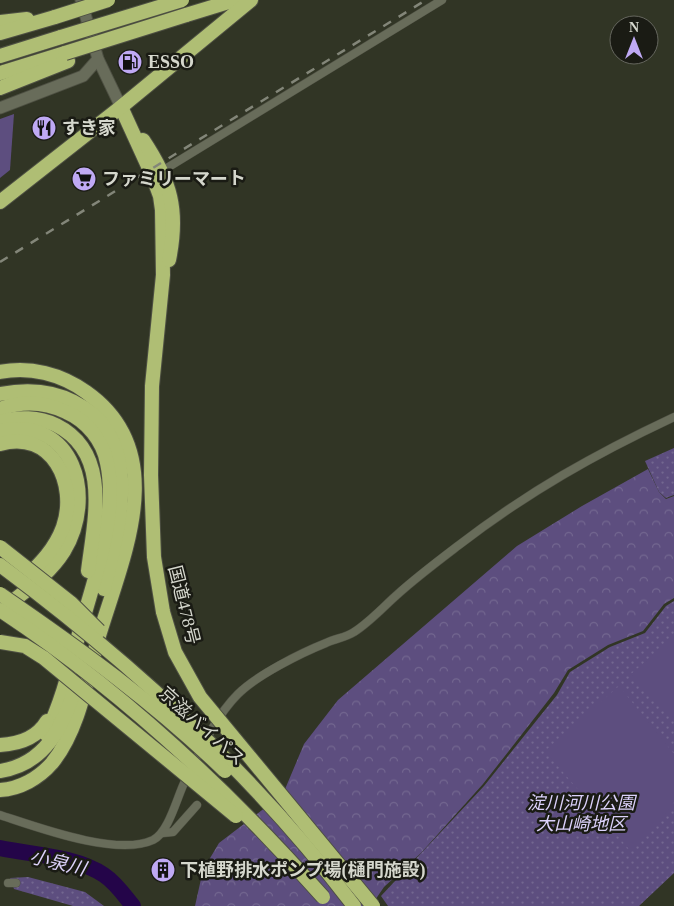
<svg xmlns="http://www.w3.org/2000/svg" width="674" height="906" viewBox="0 0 674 906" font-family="'Times New Roman','Noto Sans JP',serif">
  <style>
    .forest { fill: url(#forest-crowns) }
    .park { fill: url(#park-dots) }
    .pitch { fill: #5d4e7f }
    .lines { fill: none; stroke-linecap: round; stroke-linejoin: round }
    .river { stroke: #240549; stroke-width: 16 }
    .street-casing { stroke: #4e5043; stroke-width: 9 }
    .secondary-casing { stroke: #4e5043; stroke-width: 13 }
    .highway-casing { stroke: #4e5043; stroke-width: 16 }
    .street { stroke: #686c5a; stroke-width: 8 }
    .secondary { stroke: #686c5a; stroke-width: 11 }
    .highway { stroke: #afbe74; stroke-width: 14 }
    .rail { stroke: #838679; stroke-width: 2.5; stroke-dasharray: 9 9; stroke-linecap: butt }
    .highway-bridge-casing { stroke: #4e5043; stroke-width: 16; stroke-linecap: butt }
    .highway-bridge { stroke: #afbe74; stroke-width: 14 }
    .labels { text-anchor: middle; stroke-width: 5; stroke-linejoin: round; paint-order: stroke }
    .poi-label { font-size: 18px; font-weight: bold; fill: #d5d7cd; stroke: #1a1b14; text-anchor: start }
    .street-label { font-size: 18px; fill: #d5d7cd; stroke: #1a1b14 }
    .park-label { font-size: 18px; font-style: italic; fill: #dbd1fa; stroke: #1a1b14 }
    .water-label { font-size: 19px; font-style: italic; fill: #ddd2fb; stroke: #1a1b14 }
  </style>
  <defs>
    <pattern id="forest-crowns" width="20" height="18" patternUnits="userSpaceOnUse" patternTransform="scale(1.25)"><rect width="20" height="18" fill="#5d4e7f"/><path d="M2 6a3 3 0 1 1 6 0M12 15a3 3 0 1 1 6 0" fill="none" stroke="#736790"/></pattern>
    <pattern id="park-dots" width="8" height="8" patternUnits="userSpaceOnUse" patternTransform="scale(1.25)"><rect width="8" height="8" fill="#5d4e7f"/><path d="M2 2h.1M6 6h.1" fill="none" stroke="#736790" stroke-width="1.8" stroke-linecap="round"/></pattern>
  </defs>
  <rect width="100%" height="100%" fill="#313525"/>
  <path class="forest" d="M648,469L659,492L666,499L674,496V598L664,604L643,631L608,645L568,670L554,693L483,784L421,853L384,887L371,906H195L203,870L219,843L283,794L304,744L338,700L517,546L582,506Z"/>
  <g class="park">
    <path d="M674,448V495L666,498L659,492L645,461Z"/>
    <path d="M674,601V873L639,906H388L381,896L484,786L557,695L570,672L610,647L645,633L666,606Z"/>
    <path d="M28,877L85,892L104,906H73L14,889L10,878Z"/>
  </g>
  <g class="pitch">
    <path d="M14,114L10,170L0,178V119Z"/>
    <path d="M674,637V718L631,674Z"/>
    <path d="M619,686L674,754V802L657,825L629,849L545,751Z"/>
  </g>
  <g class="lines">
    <path class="river" d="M0,848C33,855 76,856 104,875C116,883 124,895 133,906"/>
    <defs>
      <g id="street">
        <path d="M162,171L442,0"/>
        <path d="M0,815C37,827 117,857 153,840C169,832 177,797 185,781C200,751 215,717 238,694C257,675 301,653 326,643C336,638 345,638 354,632C370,622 384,606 399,593C418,576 438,561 459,545C528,492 595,454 674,417"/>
        <path d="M163,833L173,832L197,805"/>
        <path d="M8,883H16"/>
      </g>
      <g id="secondary">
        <path d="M81,0L98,59L121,107"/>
        <path d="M0,108L83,76L98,59"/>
      </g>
      <g id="highway">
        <path d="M186,15L235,0"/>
        <path d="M0,22L27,19"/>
        <path d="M0,33L55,17"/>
        <path d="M0,56L61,37"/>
        <path d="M0,73L65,53"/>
        <path d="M0,88L68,61"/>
        <path d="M121,107L153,177L160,196L162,210L163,275L152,386L151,475L154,557L163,612"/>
        <path d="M143,140C171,182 179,210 169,260"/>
        <path d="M0,202L121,107L251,0"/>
        <path d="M0,372C30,366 61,374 86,392C173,453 122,558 98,639C87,679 79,730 52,763C39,778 20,789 0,790"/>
        <path d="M0,394C26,389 51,390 74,402C146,437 118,529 104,589"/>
        <path d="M0,409C22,401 45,402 66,412C87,421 103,441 107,463C118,513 95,578 81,626C71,663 63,700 46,734"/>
        <path d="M0,422C18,416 39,417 56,425C112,453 94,521 88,571"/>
        <path d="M0,431C74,415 97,497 64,551C49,575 25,591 3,609"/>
        <path d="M0,444C52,429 78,484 63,527C55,549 40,564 24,579"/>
        <path d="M0,745C19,744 37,738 47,721"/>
        <path d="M0,771C45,764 62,728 75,689"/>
      </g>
    </defs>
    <use href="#street" class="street-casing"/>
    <use href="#secondary" class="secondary-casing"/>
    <use href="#highway" class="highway-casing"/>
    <use href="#street" class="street"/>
    <use href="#secondary" class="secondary"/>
    <use href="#highway" class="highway"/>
    <path class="rail" d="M0,262L426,0"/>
    <defs>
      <g id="highway-bridge">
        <path d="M55,17L108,0"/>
        <path d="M61,37L182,0"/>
        <path d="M65,53L186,15"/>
        <path d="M0,547L71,603L99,631"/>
        <path d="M0,565C132,663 254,774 354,906"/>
        <path d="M0,594C79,648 156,704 225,771"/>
        <path d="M0,610C120,689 228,790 323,897"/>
        <path d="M163,612L175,652L200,697L373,906"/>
        <path d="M0,642L25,646L44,658L236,816"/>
      </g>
    </defs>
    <use href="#highway-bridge" class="highway-bridge-casing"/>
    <use href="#highway-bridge" class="highway-bridge"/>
  </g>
  <defs>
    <symbol id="fuel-disc" viewBox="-11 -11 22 22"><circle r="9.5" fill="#bfa9f4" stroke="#1a1b14"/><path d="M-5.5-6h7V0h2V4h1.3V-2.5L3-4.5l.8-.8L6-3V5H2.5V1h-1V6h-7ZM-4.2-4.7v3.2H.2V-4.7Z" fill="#111"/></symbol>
    <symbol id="restaurant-disc" viewBox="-11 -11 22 22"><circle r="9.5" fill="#bfa9f4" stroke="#1a1b14"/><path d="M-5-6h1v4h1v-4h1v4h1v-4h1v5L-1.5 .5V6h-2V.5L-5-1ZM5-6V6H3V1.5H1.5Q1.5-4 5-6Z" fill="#111"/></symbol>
    <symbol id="supermarket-disc" viewBox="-11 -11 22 22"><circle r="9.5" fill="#bfa9f4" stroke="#1a1b14"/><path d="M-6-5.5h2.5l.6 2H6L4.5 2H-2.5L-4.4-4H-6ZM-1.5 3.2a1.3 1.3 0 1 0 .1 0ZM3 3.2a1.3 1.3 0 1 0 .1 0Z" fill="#111"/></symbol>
    <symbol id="building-disc" viewBox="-11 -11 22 22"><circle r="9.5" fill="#bfa9f4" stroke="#1a1b14"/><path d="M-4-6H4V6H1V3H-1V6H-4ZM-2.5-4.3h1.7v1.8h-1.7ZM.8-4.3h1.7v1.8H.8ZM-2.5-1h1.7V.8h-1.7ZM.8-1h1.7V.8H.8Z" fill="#111"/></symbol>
  </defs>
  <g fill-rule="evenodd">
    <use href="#fuel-disc" x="116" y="48" width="28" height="28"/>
    <use href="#restaurant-disc" x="30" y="114" width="28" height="28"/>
    <use href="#supermarket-disc" x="70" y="165" width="28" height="28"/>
    <use href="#building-disc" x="149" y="856" width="28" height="28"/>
  </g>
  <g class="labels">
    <g class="poi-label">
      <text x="148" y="68">ESSO</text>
      <text x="62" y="134">すき家</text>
      <text x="102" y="185">ファミリーマート</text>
      <text x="180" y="876">下植野排水ポンプ場(樋門施設)</text>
    </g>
    <g class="street-label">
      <text transform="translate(184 605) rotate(76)" y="6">国道478号</text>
      <text transform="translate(202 726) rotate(42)" y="6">京滋バイパス</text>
    </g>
    <g class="park-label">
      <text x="581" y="809">淀川河川公園<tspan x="581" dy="21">大山崎地区</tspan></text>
    </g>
    <g class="water-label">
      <text transform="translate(58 862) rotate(14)" y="7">小泉川</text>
    </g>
  </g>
  <g transform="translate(634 40)"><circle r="24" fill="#1a1b14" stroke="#65665e"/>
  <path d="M0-4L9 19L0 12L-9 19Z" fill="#bfa9f4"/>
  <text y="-8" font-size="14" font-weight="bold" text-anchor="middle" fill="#d5d7cd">N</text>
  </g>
</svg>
